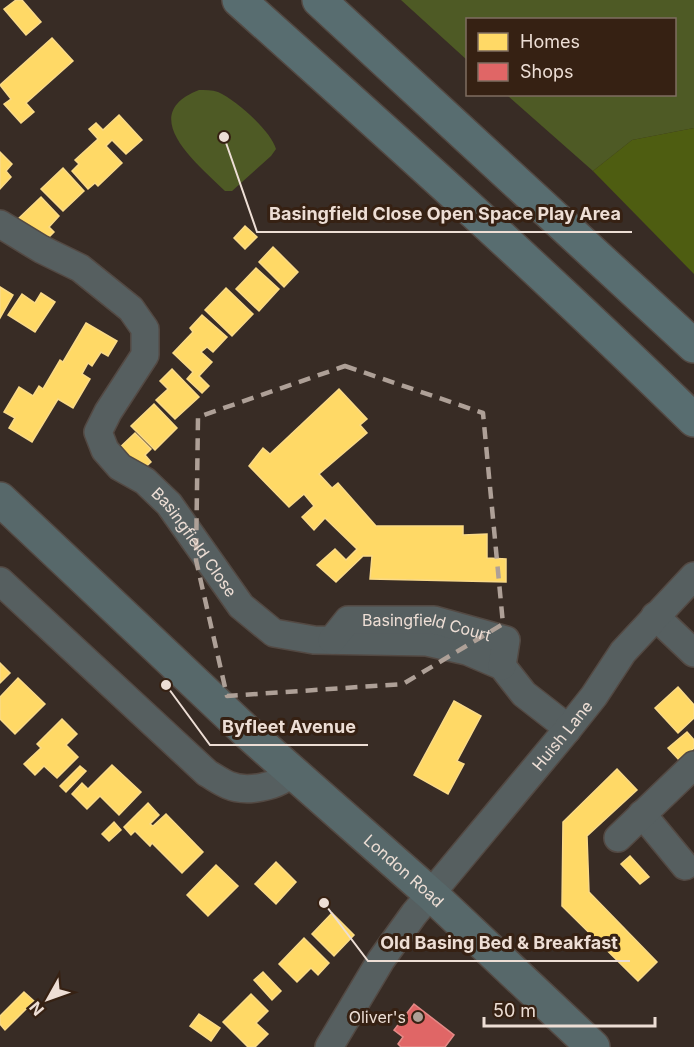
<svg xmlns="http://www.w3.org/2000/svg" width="694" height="1047" viewBox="0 0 694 1047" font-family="Inter,sans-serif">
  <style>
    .green { fill: #4e5a25 }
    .forest { fill: #4e5d11 }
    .homes { fill: #ffd966; stroke: #fada87; stroke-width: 1.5 }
    .shops { fill: #e06666; stroke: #e48a87; stroke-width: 1.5 }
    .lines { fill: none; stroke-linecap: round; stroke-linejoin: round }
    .minor-casing { stroke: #534943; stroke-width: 30 }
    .major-casing { stroke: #534943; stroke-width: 36 }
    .highway-casing { stroke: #534943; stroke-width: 36 }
    .minor { stroke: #565f60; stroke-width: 27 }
    .major { stroke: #57686a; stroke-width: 33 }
    .highway { stroke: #586d70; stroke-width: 33 }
    .marked { fill: none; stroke: #aea097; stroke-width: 4.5; stroke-dasharray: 12 8; stroke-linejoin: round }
    .poi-dot { fill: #aea097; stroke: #362113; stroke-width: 2 }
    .labels { text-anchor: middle; stroke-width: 6; stroke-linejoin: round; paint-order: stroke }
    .street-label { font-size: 16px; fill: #edded5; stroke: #362113 }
    .poi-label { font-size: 16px; fill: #edded5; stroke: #362113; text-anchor: end }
    .leader { fill: none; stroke: #edded5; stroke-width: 2 }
    .callout-dot { fill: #edded5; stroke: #362113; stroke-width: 2 }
    .callout-label { font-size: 18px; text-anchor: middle; font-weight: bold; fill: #edded5; stroke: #362113; stroke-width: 6; stroke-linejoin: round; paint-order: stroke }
  </style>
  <rect width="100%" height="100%" fill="#382c25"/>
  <g class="green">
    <path d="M401,0H694V128L632,140L593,171L507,95L674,94V20H468L467,60Z"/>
    <path d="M199,90C205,90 212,90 218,92C236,100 271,131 276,149L271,156L232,191H225C198,164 135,115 199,90Z"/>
  </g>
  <path class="forest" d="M694,128V274L593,171L632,140Z"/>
  <g class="homes">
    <path d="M16,0H22L41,22L26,35L4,9Z"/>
    <path d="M52,38L73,61L26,103L34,112L21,123L4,104L11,99L0,85Z"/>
    <path d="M119,115L142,140L126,154L112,140L106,146L122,163L98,186L95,183L88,189L72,171L79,164L75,160L98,139L89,129L96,123L103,130Z"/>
    <path d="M0,152L12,164L6,171L11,177L0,189Z"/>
    <path d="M63,168L84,191L63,211L41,189Z"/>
    <path d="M41,197L59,216L49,227L54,232L41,245L17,220Z"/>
    <path d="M245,226L257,237L245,249L234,238Z"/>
    <path d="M273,247L298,272L284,287L259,262Z"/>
    <path d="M256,268L279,289L259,311L236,289Z"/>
    <path d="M0,287L13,295L0,318Z"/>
    <path d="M226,288L253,314L232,336L205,310Z"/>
    <path d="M41,293L55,302L35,332L8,315L22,294L35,303Z"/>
    <path d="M202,315L227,337L213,352L207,347L201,352L212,362L199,376L209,386L202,393L187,379L193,372L173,353L193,332L190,328Z"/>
    <path d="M86,323L117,341L108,356L101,352L92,366L88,363L82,374L90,379L73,408L58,399L32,442L9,428L15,418L4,412L19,387L33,396L39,386L43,389L60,360L63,362Z"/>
    <path d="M172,369L199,397L175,419L156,400L168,389L160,381Z"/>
    <path d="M339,389L367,419L360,425L367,433L319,474L332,488L338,483L376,526H463V535L487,534V558L506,559V582L370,579L372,556H363L336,582L317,565L335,549L346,560L357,549L325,518L314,530L302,517L314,506L304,494L289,507L249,466L263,448L270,454Z"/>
    <path d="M154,404L177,428L155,450L131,426Z"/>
    <path d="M135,433L151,449L145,455L151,462L137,475L114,453Z"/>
    <path d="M0,663L10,673L0,683Z"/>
    <path d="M18,678L45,704L15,734L0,719V697Z"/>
    <path d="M678,687L694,705V718L678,733L655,708Z"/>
    <path d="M454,701L481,716L457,761L464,764L448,794L414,775Z"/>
    <path d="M62,719L77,734L66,745L78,757L57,778L44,766L35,775L24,764L41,748L37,744Z"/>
    <path d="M687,732L694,740V748L680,761L668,748Z"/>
    <path d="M112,765L141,792L119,815L100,796L87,809L72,794L82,783L88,789Z"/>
    <path d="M80,766L86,771L66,792L60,786Z"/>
    <path d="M617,769L637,790L587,836L589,892L657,962L638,981L562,906L563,822Z"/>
    <path d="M148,803L159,815L150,824L153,826L166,814L203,852L182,873L152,843L150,846L135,831L131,835L124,827Z"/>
    <path d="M114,822L121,830L109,841L102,834Z"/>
    <path d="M630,856L649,877L640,884L621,864Z"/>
    <path d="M276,862L296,882L276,904L255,884Z"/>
    <path d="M216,865L238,886L208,916L187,895Z"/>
    <path d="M332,913L354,935L334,956L312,934Z"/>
    <path d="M304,938L329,963L318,975L311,968L297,982L279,964Z"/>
    <path d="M263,972L281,991L272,1000L254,980Z"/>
    <path d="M24,992L34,1001L5,1030L0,1024V1016Z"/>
    <path d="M251,994L268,1011L256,1023L268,1034L255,1047H248L223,1022Z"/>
    <path d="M199,1014L220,1028L211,1041L190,1026Z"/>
  </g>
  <path class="shops" d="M414,1004L454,1035L445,1047H401L398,1044L403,1037L394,1030Z"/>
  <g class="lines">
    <defs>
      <g id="minor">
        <path id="s1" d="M0,224L41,249L80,268L131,309L145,329V355L108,412L98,432L105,450L120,467L145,481L169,504L241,606L274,633L314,640L427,642L467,651L502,666L524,694L560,722L567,730"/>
        <path d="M0,581L207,773C214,777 221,782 228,785C246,793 279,787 292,772"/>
        <path d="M655,616L694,653"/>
        <path id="s2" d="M332,640L348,620H434L506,640L502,666"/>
        <path d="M642,814L685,866"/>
        <path d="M618,838L694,765"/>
        <path id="s3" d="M329,1047L381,960L414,914L567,730L594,696L623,652L694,576"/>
      </g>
      <g id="major">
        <path id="s4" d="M0,499L247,732L434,897L593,1047"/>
      </g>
      <g id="highway">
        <path d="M239,0C393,138 547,276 694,420"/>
        <path d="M319,0L694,346"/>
      </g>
    </defs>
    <use href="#minor" class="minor-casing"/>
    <use href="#major" class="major-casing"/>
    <use href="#highway" class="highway-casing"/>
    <use href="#minor" class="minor"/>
    <use href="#major" class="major"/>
    <use href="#highway" class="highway"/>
  </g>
  <path class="marked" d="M345,366L483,413L503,624L403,684L227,696L196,560L198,417Z"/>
  <circle class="poi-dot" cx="418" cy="1017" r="6"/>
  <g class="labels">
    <g class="street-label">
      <text dy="6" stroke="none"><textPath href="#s1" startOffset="447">Basingfield Close</textPath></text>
      <text dy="6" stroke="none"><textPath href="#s2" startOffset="105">Basingfield Court</textPath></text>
      <text dy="6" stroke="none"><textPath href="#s3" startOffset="390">Huish Lane</textPath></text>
      <text dy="6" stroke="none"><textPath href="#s4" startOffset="549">London Road</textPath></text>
    </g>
    <g class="poi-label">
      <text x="406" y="1023">Oliver's</text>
    </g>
  </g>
  <path class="leader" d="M224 137L257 232H632M166 685L210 745H368M324 903L368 961H630"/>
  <g class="callout-dot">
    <circle cx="224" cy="137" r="6"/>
    <circle cx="166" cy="685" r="6"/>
    <circle cx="324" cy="903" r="6"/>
  </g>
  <g class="callout-label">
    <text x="445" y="220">Basingfield Close Open Space Play Area</text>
    <text x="289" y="733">Byfleet Avenue</text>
    <text x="499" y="949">Old Basing Bed &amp; Breakfast</text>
  </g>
  <rect x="466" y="18" width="210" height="78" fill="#362113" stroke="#7f6d61" stroke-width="1.5"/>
  <rect x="478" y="33" width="30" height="18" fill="#ffd966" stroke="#7f6d61" stroke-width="1.5"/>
  <text x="520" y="48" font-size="18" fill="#edded5">Homes</text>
  <rect x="478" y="63" width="30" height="18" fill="#e06666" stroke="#7f6d61" stroke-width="1.5"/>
  <text x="520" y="78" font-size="18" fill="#edded5">Shops</text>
  <g transform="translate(48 999) rotate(230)" stroke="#362113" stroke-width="4.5" paint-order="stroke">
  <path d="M0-4.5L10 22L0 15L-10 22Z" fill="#edded5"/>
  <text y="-9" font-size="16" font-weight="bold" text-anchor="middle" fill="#edded5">N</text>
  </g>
  <path d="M484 1017v9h171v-9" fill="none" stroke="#edded5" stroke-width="3"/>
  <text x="493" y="1017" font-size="18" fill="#edded5" stroke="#362113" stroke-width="4.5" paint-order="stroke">50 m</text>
</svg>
